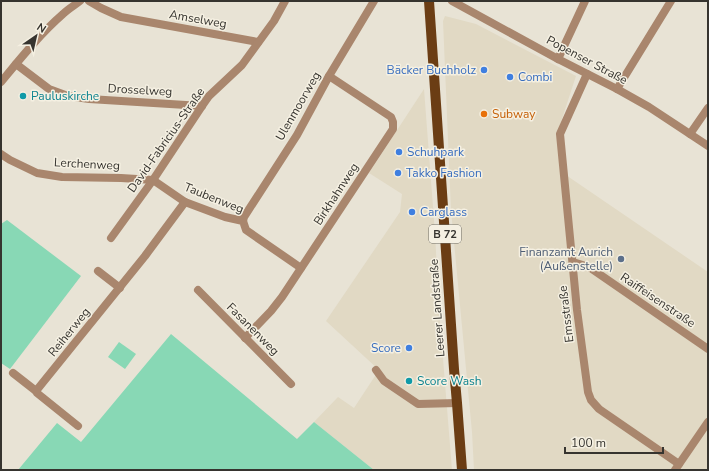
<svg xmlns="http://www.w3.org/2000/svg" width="709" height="471" viewBox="0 0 709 471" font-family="'Nunito Sans',sans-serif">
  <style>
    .built { fill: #e1d9c4 }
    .green { fill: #88d8b5 }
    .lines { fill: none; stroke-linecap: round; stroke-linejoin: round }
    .minor { stroke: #a9866d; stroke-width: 8 }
    .major { stroke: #6b3d14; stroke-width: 10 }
    .shop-dot { fill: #3f7fe0; stroke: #f5f0e2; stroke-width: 1.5 }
    .culture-dot { fill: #0f9aa8; stroke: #f5f0e2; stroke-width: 1.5 }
    .food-dot { fill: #e8710a; stroke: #f5f0e2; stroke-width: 1.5 }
    .service-dot { fill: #5c6f8a; stroke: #f5f0e2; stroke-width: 1.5 }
    .labels { text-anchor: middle; stroke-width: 3; stroke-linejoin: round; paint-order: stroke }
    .shield { fill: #f5f0e2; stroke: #6f6c65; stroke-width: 1 }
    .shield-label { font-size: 11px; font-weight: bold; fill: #36342f }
    .street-label { font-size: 12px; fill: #36342f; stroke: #f5f0e2 }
    .shop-label { font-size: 12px; fill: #366cbe; stroke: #f5f0e2; text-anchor: start }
    .culture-label { font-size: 12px; fill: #0d838f; stroke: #f5f0e2; text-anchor: start }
    .food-label { font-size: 12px; fill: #c56008; stroke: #f5f0e2; text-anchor: start }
    .service-label { font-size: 12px; fill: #4e5e75; stroke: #f5f0e2; text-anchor: end }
  </style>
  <rect width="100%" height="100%" fill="#e8e3d5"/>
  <g class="built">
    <path d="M445,16L476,24L576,76L557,134L560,171L708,272V470H474L472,432L451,210L443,21Z"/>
    <path d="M424,89L435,233L439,309L452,470H374L314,422L338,397L354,408L379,370L326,321L400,212L402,194L369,173Z"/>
  </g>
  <g class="green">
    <path d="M7,220L81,276L10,369L1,363V224Z"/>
    <path d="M171,334L297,439L314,422L374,470H18L57,423L81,442Z"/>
    <path d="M119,342L136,354L125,369L108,357Z"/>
  </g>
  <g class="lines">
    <g class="minor">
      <path d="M89,1L101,8L121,17L258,42"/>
      <path d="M452,1L558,59L617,89L649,107L708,146"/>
      <path d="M558,59L585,1"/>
      <path d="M16,64L49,89L68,96L89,99L202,106"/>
      <path d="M587,74L560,134L577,310L588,392L591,400L599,409L679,464"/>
      <path d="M1,82C20,59 40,34 63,14C68,9 75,5 80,1"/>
      <path d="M617,89L671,1"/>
      <path d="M690,134L708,108"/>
      <path d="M1,154L10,160L37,173L62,177L121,178L153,180L185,202L225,217L243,221L246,230L301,268"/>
      <path d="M243,221L244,217L297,135L329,76L374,1"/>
      <path d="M111,238L153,180L202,106L209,96L242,65L274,21L285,1"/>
      <path d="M573,262L589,267L708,349"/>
      <path d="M98,271L120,288"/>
      <path d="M198,290L291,384"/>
      <path d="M245,338L271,311L282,297L393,129V122L391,117L329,76"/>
      <path d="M376,370L384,381L418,404L457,403"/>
      <path d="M13,373L36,391L37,393L78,426"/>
      <path d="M36,391L145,256L185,202"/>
      <path d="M675,470L708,422"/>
    </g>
    <path class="major" d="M429,1L454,369L457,403L462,470"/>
  </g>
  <g class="shop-dot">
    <circle cx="484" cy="70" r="4"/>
    <circle cx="510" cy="77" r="4"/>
    <circle cx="399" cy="152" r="4"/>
    <circle cx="398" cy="173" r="4"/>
    <circle cx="412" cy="212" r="4"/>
    <circle cx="409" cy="348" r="4"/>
  </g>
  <g class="culture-dot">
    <circle cx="23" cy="96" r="4"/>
    <circle cx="409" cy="381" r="4"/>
  </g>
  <circle class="food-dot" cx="484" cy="114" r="4"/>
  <circle class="service-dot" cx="621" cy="259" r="4"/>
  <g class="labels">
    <rect class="shield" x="429" y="225" width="32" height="18" rx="3"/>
    <g class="shield-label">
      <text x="445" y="238">B 72</text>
    </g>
    <g class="street-label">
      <text transform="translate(198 19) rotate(10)" y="4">Amselweg</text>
      <text transform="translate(587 60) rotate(28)" y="4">Popenser Straße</text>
      <text transform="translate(140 90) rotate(3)" y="4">Drosselweg</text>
      <text transform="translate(298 106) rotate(-60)" y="4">Ulenmoorweg</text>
      <text transform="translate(166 140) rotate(-55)" y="4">David-Fabricius-Straße</text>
      <text transform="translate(87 164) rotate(3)" y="4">Lerchenweg</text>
      <text transform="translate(336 194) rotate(-57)" y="4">Birkhahnweg</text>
      <text transform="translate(214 198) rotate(22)" y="4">Taubenweg</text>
      <text transform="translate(658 300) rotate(34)" y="4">Raiffeisenstraße</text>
      <text transform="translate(437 308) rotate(-94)" y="4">Leerer Landstraße</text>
      <text transform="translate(566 314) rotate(-97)" y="4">Emsstraße</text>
      <text transform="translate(253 329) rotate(45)" y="4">Fasanenweg</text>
      <text transform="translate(69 332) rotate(-51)" y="4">Reiherweg</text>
    </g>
    <g class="shop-label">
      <text x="476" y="74" text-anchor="end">Bäcker Buchholz</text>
      <text x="518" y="81">Combi</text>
      <text x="407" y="156">Schuhpark</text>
      <text x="406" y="177">Takko Fashion</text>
      <text x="420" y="216">Carglass</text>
      <text x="401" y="352" text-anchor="end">Score</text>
    </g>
    <g class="culture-label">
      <text x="31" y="100">Pauluskirche</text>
      <text x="417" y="385">Score Wash</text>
    </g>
    <g class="food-label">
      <text x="492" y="118">Subway</text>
    </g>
    <g class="service-label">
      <text x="613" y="256">Finanzamt Aurich<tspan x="613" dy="14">(Außenstelle)</tspan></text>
    </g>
  </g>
  <rect width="709" height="471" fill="none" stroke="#36342f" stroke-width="4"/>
  <g transform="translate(36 36) rotate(34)" stroke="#f5f0e2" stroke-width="3" paint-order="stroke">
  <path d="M0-3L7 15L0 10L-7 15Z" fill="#36342f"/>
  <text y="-6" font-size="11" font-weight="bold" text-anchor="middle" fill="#36342f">N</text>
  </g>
  <path d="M565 447v6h98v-6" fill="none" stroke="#36342f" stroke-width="2"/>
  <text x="571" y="447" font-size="12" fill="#36342f" stroke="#f5f0e2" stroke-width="3" paint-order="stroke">100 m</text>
</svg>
